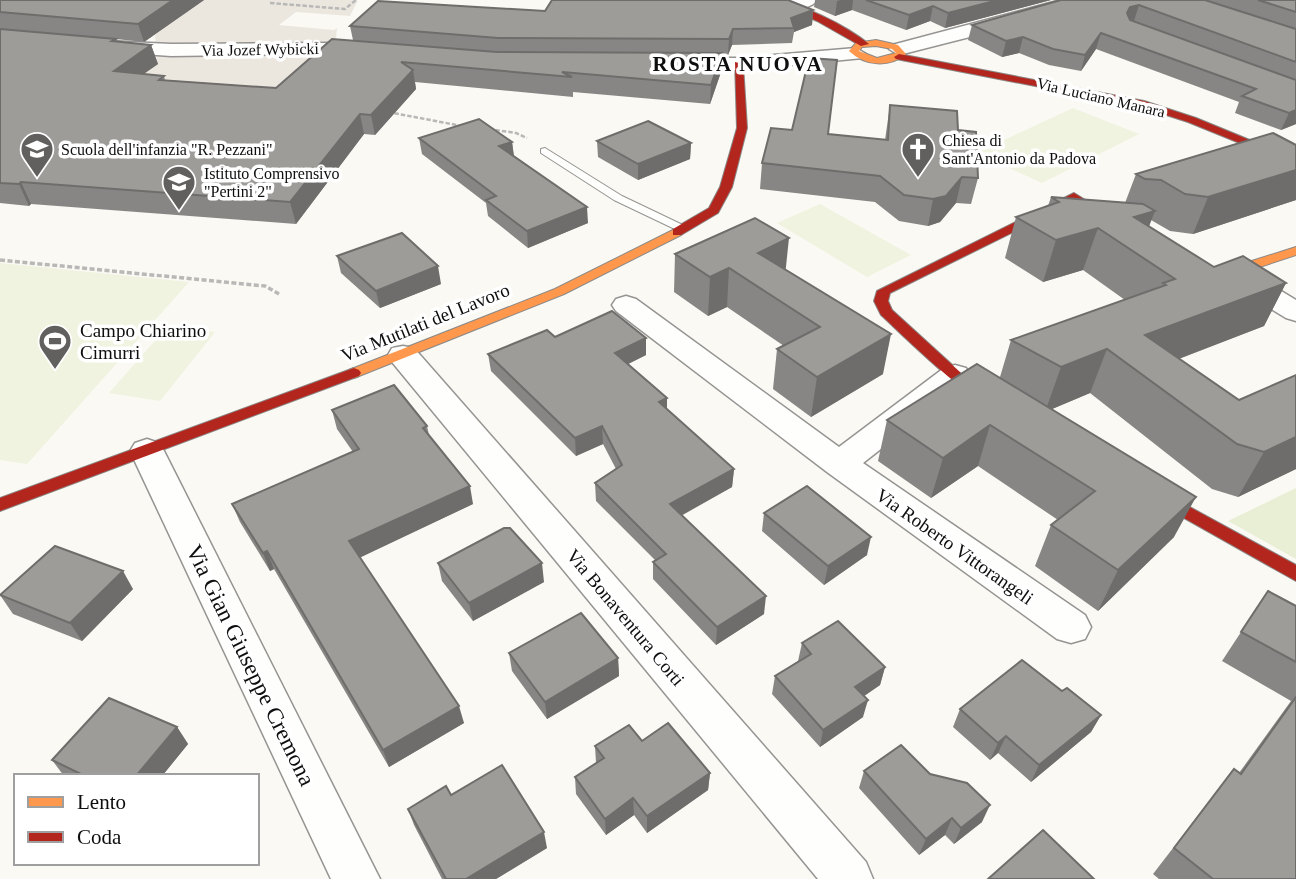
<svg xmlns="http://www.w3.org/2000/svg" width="1296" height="879" viewBox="0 0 1296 879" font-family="Georgia,serif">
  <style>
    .green { fill: #e8efd5 }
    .pitch { fill: #f0f3df }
    .plaza { fill: #ebe7df }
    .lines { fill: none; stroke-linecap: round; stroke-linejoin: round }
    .lane-casing { stroke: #959492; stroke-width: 2 }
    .street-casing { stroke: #959492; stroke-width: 3 }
    .slow-casing { stroke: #8b8a88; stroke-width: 2 }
    .jam-casing { stroke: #8b8a88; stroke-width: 2 }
    .path-far1 { stroke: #b8b8b7; stroke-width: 2.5; stroke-dasharray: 4.5 2; stroke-linecap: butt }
    .path { stroke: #b8b8b7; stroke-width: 3.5; stroke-dasharray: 5 2.5; stroke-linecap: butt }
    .lane { fill: #fefefd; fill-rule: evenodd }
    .street { fill: #fefefd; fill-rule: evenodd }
    .slow { fill: #ff974d; fill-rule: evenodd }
    .jam { fill: #b3261e; fill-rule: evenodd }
    .wall { fill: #888684; fill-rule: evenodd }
    .shaded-wall { fill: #6f6d6b }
    .building { fill: #9e9c99; stroke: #6f6d6b; stroke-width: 2 }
    .labels { text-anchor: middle; stroke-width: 7; stroke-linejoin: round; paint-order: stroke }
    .far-street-label { font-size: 16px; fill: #0e0e0e; stroke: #fff }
    .far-poi-label { font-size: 16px; fill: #0e0e0e; stroke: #fff; text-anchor: start }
    .street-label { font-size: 19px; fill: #0e0e0e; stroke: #fff }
    .poi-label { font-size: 19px; fill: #0e0e0e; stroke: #fff; text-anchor: start }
    .far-district-label { font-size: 21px; font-weight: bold; letter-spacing: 2px; fill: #0e0e0e; stroke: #fff }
    .near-street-label { font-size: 23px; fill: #0e0e0e; stroke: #fff }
  </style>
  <rect width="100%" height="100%" fill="#fbf9f4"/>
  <path class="green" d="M1296,488V559L1228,521Z"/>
  <g class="pitch">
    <path d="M1073,108L1139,134L1042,183L976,153Z"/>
    <path d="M820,204L911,255L867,277L777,223Z"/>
    <path d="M0,263L189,282L27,464L0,460Z"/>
    <path d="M168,326L215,332L160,401L109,393Z"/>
  </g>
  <path class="plaza" d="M92,0H358L350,16L296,12L279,25L334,30L337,28L334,59L283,98L111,90L157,64L155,35L189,9Z"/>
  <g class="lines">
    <defs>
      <path id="lane" d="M545,148L622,196L689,228L683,232L679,231L614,200L541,153V149Z"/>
      <g id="street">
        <path d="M790,0H818C811,8 793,12 783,10L780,6Z"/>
        <path d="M1061,0H1089L1086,4L1021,24L899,55L889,49L892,45Z"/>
        <path d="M107,41L171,44L332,43L364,45L374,51L364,57L300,54L171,56L100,51L97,47Z"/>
        <path d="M856,48L866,54L863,58L738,70H677L670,68L667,64L670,60L677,58H738Z"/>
        <path d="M1240,270L1250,272L1296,300V321L1286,318L1230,284L1226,278L1230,272Z"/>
        <path d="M626,296L636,299L839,447L944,368L955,365L966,368L970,375L966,382L863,463L1085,615L1091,627L1085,639L1071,643L1057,639L827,472L616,311L612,305L616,299Z"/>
        <path d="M403,346L414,348L866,862L873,879H818L392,362L388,355L392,348Z"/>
        <path d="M147,439L159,443L164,451L380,879H331L130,451L135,443Z"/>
      </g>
      <g id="slow">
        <path d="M876,40L898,45L906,54C889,68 865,66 849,51L856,43ZM876,46L892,49L896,53L877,58L859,51L862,47Z"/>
        <path d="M677,228L681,229V235L564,294L354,378L347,373L349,370L555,289Z"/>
        <path d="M1296,247V255L1214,282L1209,283L1202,279L1204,276Z"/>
      </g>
      <g id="jam">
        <path d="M770,0C797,0 848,27 869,44L861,46L817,21Z"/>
        <path d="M899,54L1144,101L1196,118L1296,159V166L1188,122L1138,106L896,59L894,57Z"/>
        <path d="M735,62L743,64L747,128L732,187L718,213L681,235H673V229L709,208L720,187L737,128Z"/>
        <path d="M1074,193L1127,226L1125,229H1117L1074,202L890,293L888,301L892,310L960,372L1007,405L1004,409C982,415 900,332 881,315L874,301L877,291Z"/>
        <path d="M354,368L359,370L361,373L359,376L0,511V498Z"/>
        <path d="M1142,481L1296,565V581L1136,491L1134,487L1136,483Z"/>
      </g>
    </defs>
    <use href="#lane" class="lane-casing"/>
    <use href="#street" class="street-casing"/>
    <use href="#slow" class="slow-casing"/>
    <use href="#jam" class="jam-casing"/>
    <g class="path-far1">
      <path d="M270,3L345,9L356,0"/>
      <path d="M388,112L462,126"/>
      <path d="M489,129L516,133L527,138"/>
    </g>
    <path class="path" d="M0,260L265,286L279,294"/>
    <use href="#lane" class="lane"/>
    <use href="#street" class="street"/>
    <use href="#slow" class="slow"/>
    <use href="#jam" class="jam"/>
  </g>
  <g class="wall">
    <path d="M0,0H204L144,42L116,39L117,42L151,45L158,64L143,74L164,76L165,80L276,88L353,40L350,26L545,11L813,10L812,25L794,32L792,43L732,45L728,55H722L721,72L710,104L573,92V97L415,82L416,89L375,135L364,134L296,224L31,204L29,206L0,203Z"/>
    <path d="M815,0H1051L945,28L930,21L906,30L852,10L835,16L814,7Z"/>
    <path d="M1061,0H1296V124L1281,130L1235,113L1239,102L1096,49L1081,71L1049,65L1019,53L1002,57L968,40L972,25ZM1132,21H1134L1223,54Z"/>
    <path d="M890,105L958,130L978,178L971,204L956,203L940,222L928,226L899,221L875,202L760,189L762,163L828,134L885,140Z"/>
    <path d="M419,138L512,142L514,156L588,223L528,248L488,216L486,203L422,154Z"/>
    <path d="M597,141L691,143L690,159L638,180L598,157Z"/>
    <path d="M1296,145V200L1193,234L1170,231L1151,220L1149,226L1214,267L1286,283L1264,326L1179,359L1239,400L1296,375V469L1238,497L1212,489L1090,393L1052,409L1174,537L1098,611L1035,566L1051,525L1058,520L978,466L931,498L878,461L887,420L1000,377L1011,340L1125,300L1083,270L1043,282L1005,258L1016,217L1048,206L1051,197L1125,203L1136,174Z"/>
    <path d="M675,254L785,270L883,374L811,417L773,389L777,349L784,346L727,307L708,316L674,292Z"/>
    <path d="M337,256L441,284L380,308L341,273Z"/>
    <path d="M555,337L646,355L628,364L667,409L734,469L732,487L681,516L764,614L716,645L653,579V562L655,560L596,501L595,483L616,469L603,444L576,456L491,371L488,354Z"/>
    <path d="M332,410L427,426L429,435L473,504L360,557L464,723L389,767L274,569L270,571L240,522L232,504L353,452L337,429Z"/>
    <path d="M764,513L867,555L824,585L762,531Z"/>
    <path d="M438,563L544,582L473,621L442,581Z"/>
    <path d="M133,589L82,641L13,614L0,595Z"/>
    <path d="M1268,591L1296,606V879H1159L1153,874L1234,769L1239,773L1291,701L1222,661Z"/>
    <path d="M802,643L885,667L880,685L864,696L863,717L820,747L772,694L775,676L798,661Z"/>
    <path d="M509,653L618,658L619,676L547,719L512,671Z"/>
    <path d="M1062,691L1101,715L1091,732L1031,782L998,753L990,760L953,727L960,709Z"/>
    <path d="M177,727L188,744L162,776H64L52,760Z"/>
    <path d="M642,741L710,773L708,790L647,833L634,815L606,835L576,794L575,777L596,763L595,746Z"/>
    <path d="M864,771L930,774L982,822L954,844L945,835L919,855L859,788Z"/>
    <path d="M451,795L547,848L496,879H442L414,825L408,809Z"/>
  </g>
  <g class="shaded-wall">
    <path d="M173,0H204L144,42L138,24Z"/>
    <path d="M841,0H853L852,10L835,16L837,1Z"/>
    <path d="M998,0H1051L945,28L948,13Z"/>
    <path d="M1139,5L1134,21L1125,22L1127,13L1130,7Z"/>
    <path d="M933,6L930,21L906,30L909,15Z"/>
    <path d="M813,10L812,25L794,32V28L791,18Z"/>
    <path d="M733,29L732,45L728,55L729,39Z"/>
    <path d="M1101,33L1096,49L1081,71L1085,55Z"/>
    <path d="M1023,37L1019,53L1002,57L1006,41Z"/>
    <path d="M151,45L158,64L121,90L114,71Z"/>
    <path d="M722,53L721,72L710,104L711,85Z"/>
    <path d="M413,70L416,89L375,135L371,115Z"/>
    <path d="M1296,110V124L1281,130L1289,113Z"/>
    <path d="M360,114L364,134L296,224L290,202Z"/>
    <path d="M512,142L514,158L499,146Z"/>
    <path d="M691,143L690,159L638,180V164Z"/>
    <path d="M1296,170V200L1193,234L1208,197Z"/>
    <path d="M962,177L956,203L940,222L928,226L933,199Z"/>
    <path d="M21,182L31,204L29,206L19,184Z"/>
    <path d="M587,207L588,223L528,248L527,231Z"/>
    <path d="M1155,211L1139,252L1134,217Z"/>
    <path d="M1098,228L1083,270L1043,282L1056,240Z"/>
    <path d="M789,238L785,276L758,253Z"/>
    <path d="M438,266L441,284L380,308L376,291Z"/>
    <path d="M729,268L727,307L708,316L710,277Z"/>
    <path d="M1286,283L1264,326L1141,373L1145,335Z"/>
    <path d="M891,334L883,374L811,417L817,377Z"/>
    <path d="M646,338V355L616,370L615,353Z"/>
    <path d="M1107,349L1090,393L1045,412L1061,367Z"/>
    <path d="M667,398V416L659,402Z"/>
    <path d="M990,425L978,466L931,498L943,458Z"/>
    <path d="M602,426L603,444L576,456L575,438Z"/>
    <path d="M1296,437V469L1238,497L1264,452Z"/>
    <path d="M734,469L732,487L669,522L670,504Z"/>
    <path d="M470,486L473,504L355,560L349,541Z"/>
    <path d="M1196,497L1174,537L1098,611L1118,570Z"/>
    <path d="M871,537L867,555L824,585L828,566Z"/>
    <path d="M267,551L274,569L270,571L263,553Z"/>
    <path d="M542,563L544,582L473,621L469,603Z"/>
    <path d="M123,571L133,589L82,641L70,623Z"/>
    <path d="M766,596L764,614L716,645L717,627Z"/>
    <path d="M618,658L619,676L547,719L545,702Z"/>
    <path d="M885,667L880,685L851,705L855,687Z"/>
    <path d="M868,700L863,717L820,747L823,730Z"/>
    <path d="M459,706L464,723L389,767L383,750Z"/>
    <path d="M1101,715L1091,732L1031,782L1039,765Z"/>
    <path d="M177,727L188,744L162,776H136Z"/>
    <path d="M1006,736L998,753L990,760L998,743Z"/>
    <path d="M710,773L708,790L647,833V816Z"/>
    <path d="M633,798L634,815L606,835L605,819Z"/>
    <path d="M990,805L982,822L954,844L961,828Z"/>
    <path d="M952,818L945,835L919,855L926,839Z"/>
    <path d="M544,832L547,848L496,879H466Z"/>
  </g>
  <g class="building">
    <path d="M0,0H173L138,24L0,12Z"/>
    <path d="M552,0H788L813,10L791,18L794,28L733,29L729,39L498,38L350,26L378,1L545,11Z"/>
    <path d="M866,0H998L948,13L933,6L909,15Z"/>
    <path d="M1061,0H1205L1296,29V62L1139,5L1130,7L1127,13L1130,20L1296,80V110L1289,113L1242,96L1256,89L1101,33L1085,55L1053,49L1023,37L1006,41L972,25Z"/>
    <path d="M1258,0H1296V12Z"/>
    <path d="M0,29L116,39L112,41L151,45L114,71L164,76L159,80L276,88L332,39L497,52L722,53L711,85L562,72L572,77L401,62L413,70L371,115L360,114L290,202L21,182L19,184L0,183Z"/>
    <path d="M809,58L837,60L828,134L888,140L890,105L957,111L958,130L976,132L978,178L962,177L946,196L933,199L904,195L880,176L762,163L771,128L792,130Z"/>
    <path d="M479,119L512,142L499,146L587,207L527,231L486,200L496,196L419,138Z"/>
    <path d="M648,121L691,143L638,164L597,141Z"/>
    <path d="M1273,133L1296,145V170L1208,197L1185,194L1161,180L1145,179L1136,174Z"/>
    <path d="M1051,197L1143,204L1155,211L1134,217L1214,267L1243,256L1286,283L1145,335L1239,400L1296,375V437L1264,452L1237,444L1107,349L1061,367L1011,340L1166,285L1163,283L1175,279L1098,228L1056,240L1016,217L1059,202Z"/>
    <path d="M755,218L789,238L758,253L891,334L817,377L777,349L820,327L729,268L710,277L675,254Z"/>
    <path d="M402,233L438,266L376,291L337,256Z"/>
    <path d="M612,311L646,338L615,353L667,398L659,402L734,469L670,504L766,596L717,627L653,562L666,554L595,483L622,465L602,426L575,438L488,354L547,330L555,337Z"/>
    <path d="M977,364L1196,497L1118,570L1051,525L1095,491L990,425L943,458L887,420Z"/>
    <path d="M394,385L427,426L423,428L470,486L349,541L459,706L383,750L267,551L263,553L232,504L359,449L332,410Z"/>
    <path d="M807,486L871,537L828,566L764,513Z"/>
    <path d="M504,528H510L542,563L469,603L438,563Z"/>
    <path d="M55,546L123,571L70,623L0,595Z"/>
    <path d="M1268,591L1296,606V662L1241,632Z"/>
    <path d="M581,613L618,658L545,702L509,653Z"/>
    <path d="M838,621L885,667L855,687L868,700L823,730L775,676L811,654L802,643Z"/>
    <path d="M1022,660L1062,691L1067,688L1101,715L1039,765L1006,736L998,743L960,709Z"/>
    <path d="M1296,697V879H1213L1174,848L1234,769L1241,774Z"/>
    <path d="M109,698L177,727L136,776H85L52,760Z"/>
    <path d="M668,723L710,773L647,816L633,798L605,819L575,777L604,758L595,746L629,725L642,741Z"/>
    <path d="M901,745L930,774L967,783L990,805L961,828L952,818L926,839L864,771Z"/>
    <path d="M502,765L544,832L466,879H446L408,809L446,786L451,795Z"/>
    <path d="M1043,830L1094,879H988Z"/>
  </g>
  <defs>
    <symbol id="school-pin" viewBox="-11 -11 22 30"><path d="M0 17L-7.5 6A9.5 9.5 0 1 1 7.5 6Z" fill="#61605e" stroke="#fff"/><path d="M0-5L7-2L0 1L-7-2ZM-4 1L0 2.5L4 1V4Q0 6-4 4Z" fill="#fff"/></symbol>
    <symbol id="church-pin" viewBox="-11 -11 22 30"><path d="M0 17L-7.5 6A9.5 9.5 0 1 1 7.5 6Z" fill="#61605e" stroke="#fff"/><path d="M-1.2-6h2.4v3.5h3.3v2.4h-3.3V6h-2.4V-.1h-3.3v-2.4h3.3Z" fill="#fff"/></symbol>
    <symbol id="stadium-pin" viewBox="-11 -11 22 30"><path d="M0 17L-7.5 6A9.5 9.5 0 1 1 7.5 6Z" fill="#61605e" stroke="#fff"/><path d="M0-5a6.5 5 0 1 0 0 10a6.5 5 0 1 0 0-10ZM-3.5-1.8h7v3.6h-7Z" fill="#fff"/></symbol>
  </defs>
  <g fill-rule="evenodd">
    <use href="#school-pin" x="18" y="130" width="38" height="52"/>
    <use href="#church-pin" x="899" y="130" width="38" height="52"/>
    <use href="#school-pin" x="160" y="163" width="38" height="52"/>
    <use href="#stadium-pin" x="36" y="322" width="38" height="52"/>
  </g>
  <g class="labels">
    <g class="far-street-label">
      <text transform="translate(260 49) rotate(-1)" y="6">Via Jozef Wybicki</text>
      <text transform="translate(1101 97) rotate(13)" y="6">Via Luciano Manara</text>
    </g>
    <g class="far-poi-label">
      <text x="942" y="146">Chiesa di<tspan x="942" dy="18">Sant'Antonio da Padova</tspan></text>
      <text x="61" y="155">Scuola dell'infanzia "R. Pezzani"</text>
      <text x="204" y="179">Istituto Comprensivo<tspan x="204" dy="18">"Pertini 2"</tspan></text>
    </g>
    <g class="street-label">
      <text transform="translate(425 322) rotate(-22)" y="7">Via Mutilati del Lavoro</text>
      <text transform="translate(955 546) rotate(35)" y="7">Via Roberto Vittorangeli</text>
      <text transform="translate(626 617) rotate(50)" y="7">Via Bonaventura Corti</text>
    </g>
    <g class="poi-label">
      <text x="80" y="337">Campo Chiarino<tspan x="80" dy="22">Cimurri</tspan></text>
    </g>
    <g class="far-district-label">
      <text x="738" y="71">ROSTA NUOVA</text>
    </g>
    <g class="near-street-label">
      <text transform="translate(251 665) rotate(64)" y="8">Via Gian Giuseppe Cremona</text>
    </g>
  </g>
  <rect x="14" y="774" width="245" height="91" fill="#ffffff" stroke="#9f9f9f" stroke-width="2"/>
  <rect x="28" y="797" width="35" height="10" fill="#ff974d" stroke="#9f9f9f" stroke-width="2"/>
  <text x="77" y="809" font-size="21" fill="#0e0e0e">Lento</text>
  <rect x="28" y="832" width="35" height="10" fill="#b3261e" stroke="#9f9f9f" stroke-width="2"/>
  <text x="77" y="844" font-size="21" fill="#0e0e0e">Coda</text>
</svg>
